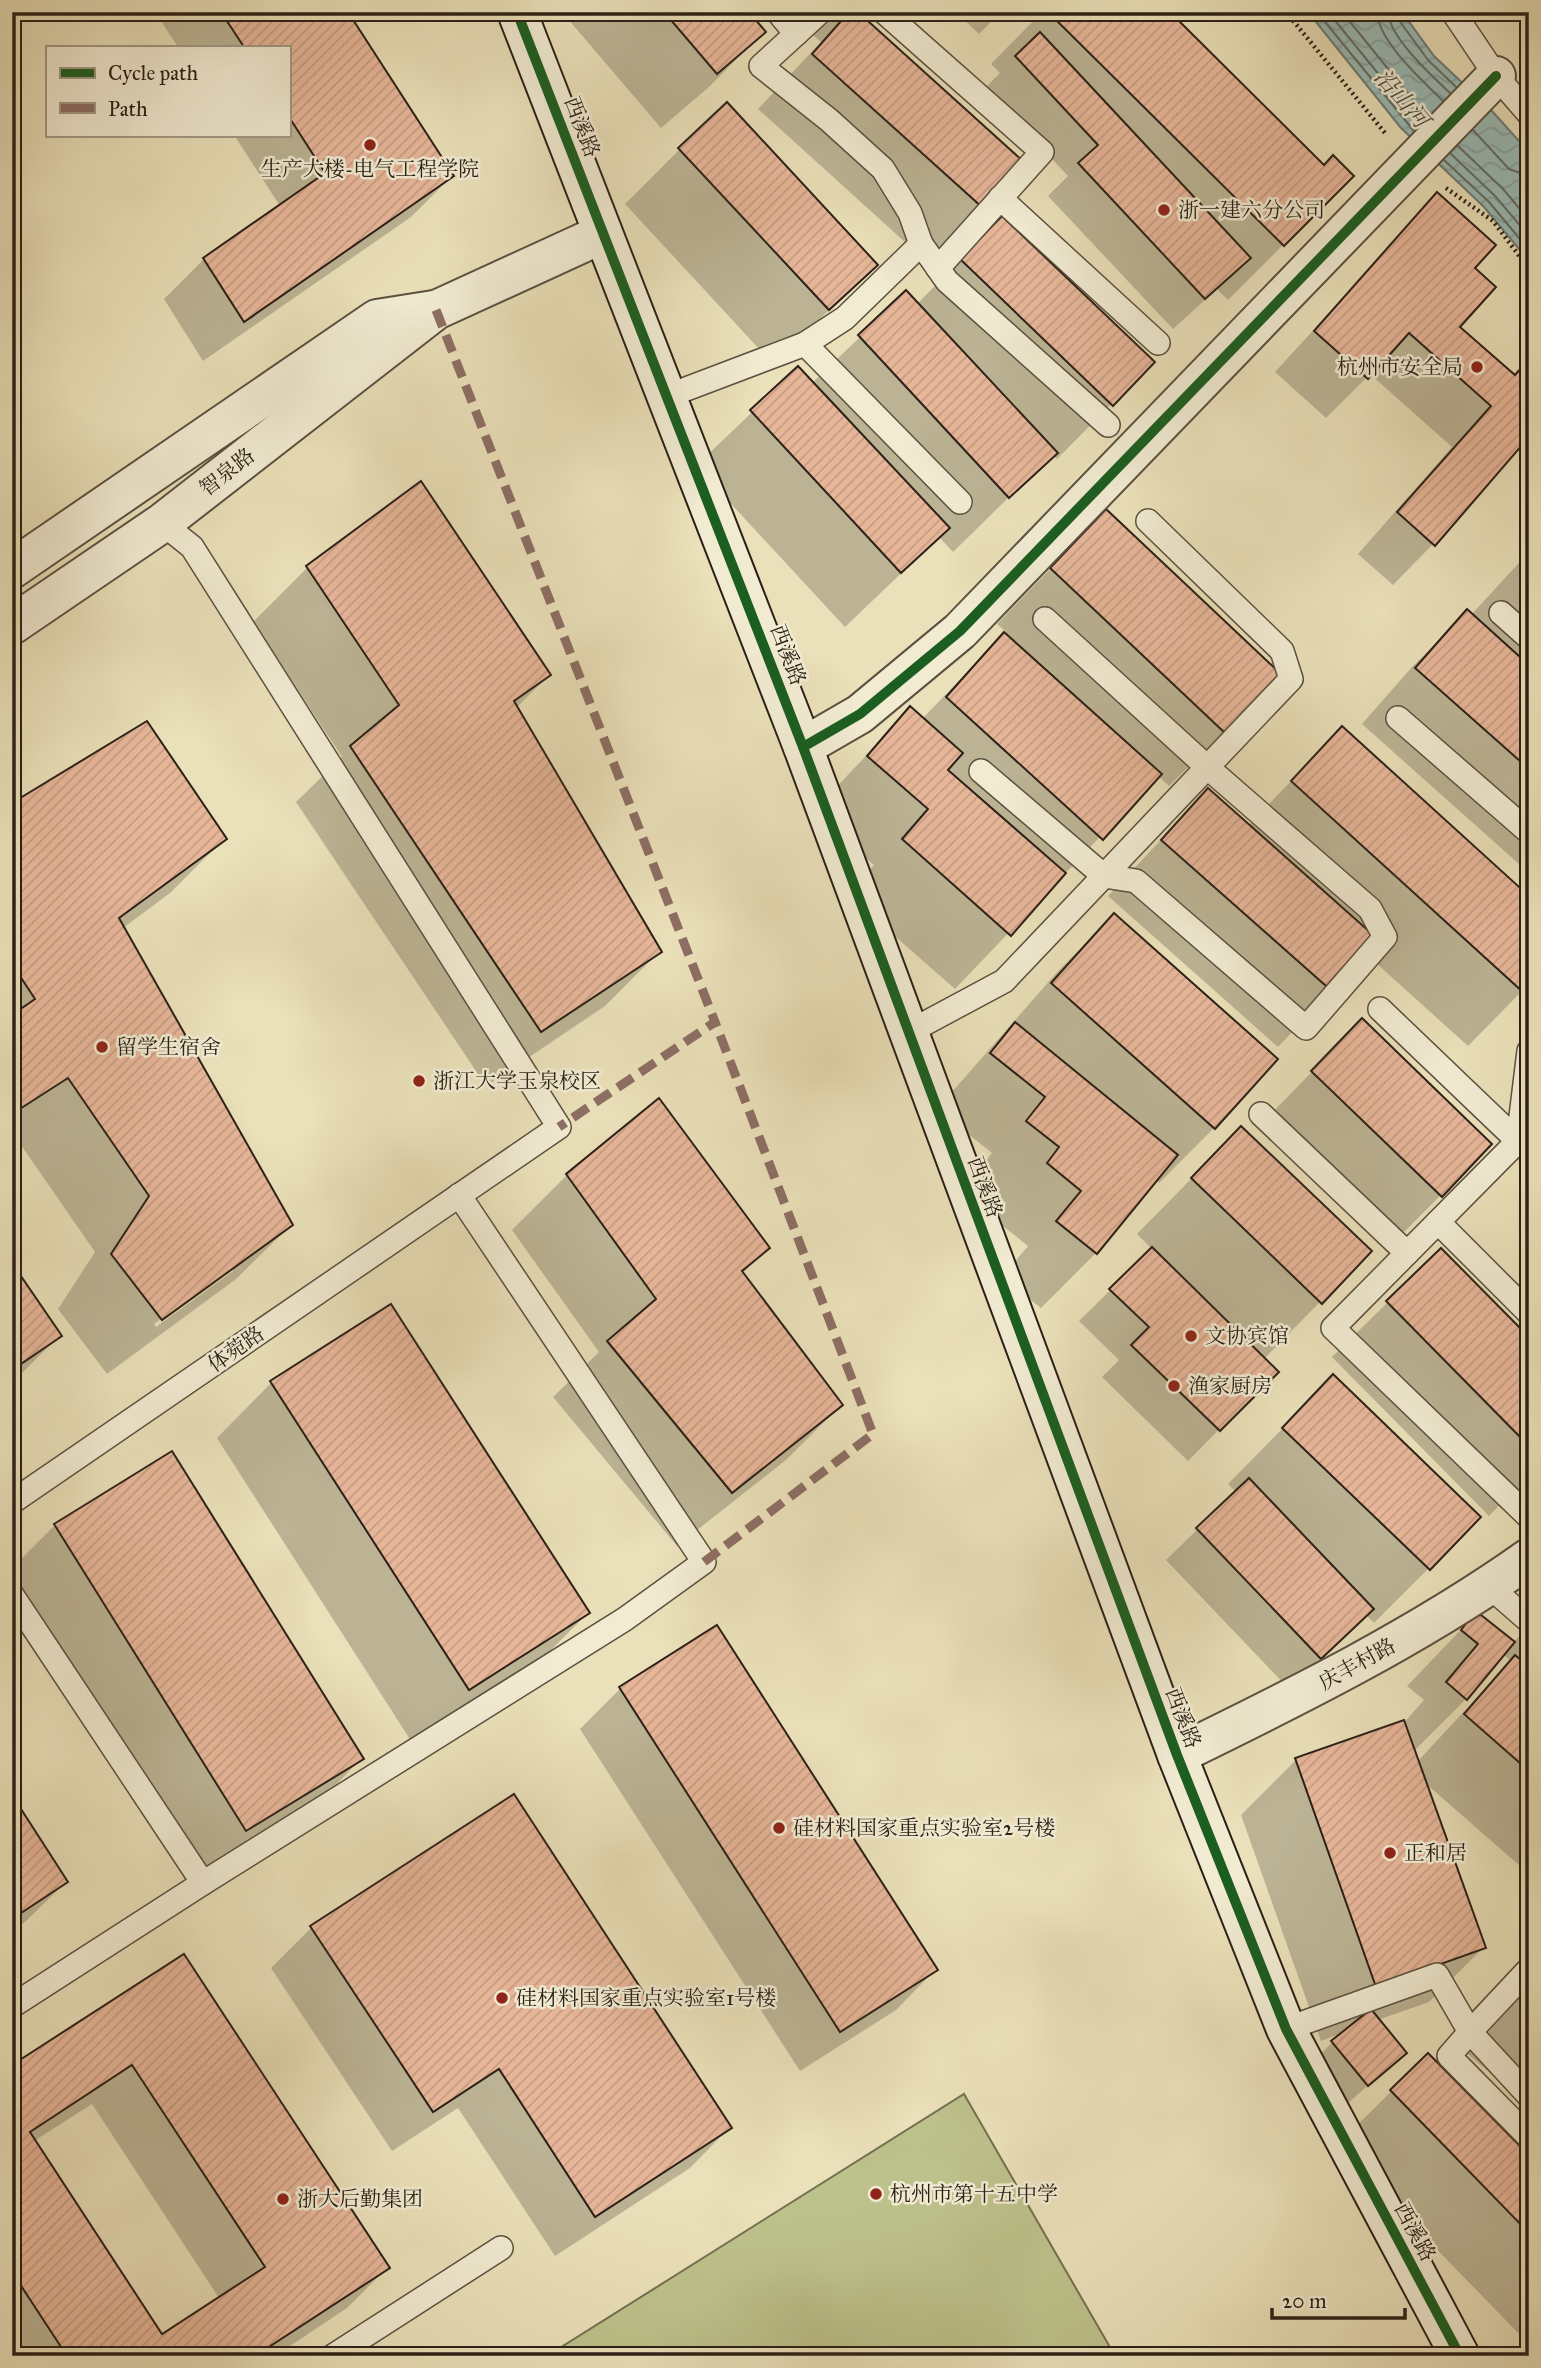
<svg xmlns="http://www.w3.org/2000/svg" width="1541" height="2368" viewBox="0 0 1541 2368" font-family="'IM FELL Great Primer','Noto Serif SC',serif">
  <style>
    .green { fill: #bdc18b; stroke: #747051; stroke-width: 2 }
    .water { fill: url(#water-waves); stroke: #6e7d77; stroke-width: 2 }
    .shadow { fill: #0003; fill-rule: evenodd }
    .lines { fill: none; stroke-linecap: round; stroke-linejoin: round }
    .shore { stroke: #626e67; stroke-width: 2 }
    .building { fill: url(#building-hatch); stroke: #2b2017; stroke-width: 2; fill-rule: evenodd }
    .service-casing { stroke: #5b5040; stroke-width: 26 }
    .minor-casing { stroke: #5b5040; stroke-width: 42 }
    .secondary-casing { stroke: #2b2017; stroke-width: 42 }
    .path { stroke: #2b2017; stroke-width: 4.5; stroke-dasharray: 2 3.5; stroke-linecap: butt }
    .service { stroke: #f1ebd2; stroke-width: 23 }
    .minor { stroke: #f1ebd2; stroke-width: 38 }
    .secondary { stroke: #f1ebd2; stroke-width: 38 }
    .quiet { stroke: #8d6e63; stroke-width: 9; stroke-dasharray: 18 9; stroke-linecap: butt }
    .cycleway-casing { stroke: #f1ebd2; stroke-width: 15 }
    .cycleway { stroke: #1b5e20; stroke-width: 10 }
    .poi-dot { fill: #8f2418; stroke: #f1ebd2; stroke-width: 2.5 }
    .labels { text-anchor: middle; stroke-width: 5; stroke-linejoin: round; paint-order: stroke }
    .street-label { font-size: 21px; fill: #2b2017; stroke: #f1ebd2 }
    .poi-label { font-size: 21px; fill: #2b2017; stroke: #f1ebd2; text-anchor: start }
    .water-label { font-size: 23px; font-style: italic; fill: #4c4e47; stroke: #f1ebd2 }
  </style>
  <defs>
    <pattern id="water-waves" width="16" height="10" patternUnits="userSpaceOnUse" patternTransform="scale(1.75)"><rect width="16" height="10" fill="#9abbb7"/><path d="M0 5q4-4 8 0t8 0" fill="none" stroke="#85a09d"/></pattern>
    <pattern id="building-hatch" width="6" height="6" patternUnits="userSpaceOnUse" patternTransform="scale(1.75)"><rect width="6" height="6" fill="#e7b699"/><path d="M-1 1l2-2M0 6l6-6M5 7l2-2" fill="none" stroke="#c69c83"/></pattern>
  </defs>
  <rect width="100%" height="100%" fill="#eae0b9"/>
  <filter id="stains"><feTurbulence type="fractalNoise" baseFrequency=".00286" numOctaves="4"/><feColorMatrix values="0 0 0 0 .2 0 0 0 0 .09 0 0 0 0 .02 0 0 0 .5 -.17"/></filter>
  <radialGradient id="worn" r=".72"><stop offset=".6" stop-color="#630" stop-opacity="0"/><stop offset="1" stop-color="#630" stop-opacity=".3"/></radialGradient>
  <path class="green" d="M964,2094L1115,2356H547Z"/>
  <path class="water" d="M1308,12H1402L1434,56L1492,111L1529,152V261L1484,207L1401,128Z"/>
  <g class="shadow">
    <path d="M155,12H346L452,176L411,217L203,361L164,299L204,259L280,206L234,135H289V47H178Z"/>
    <path d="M562,12H746L763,32L709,87L661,128Z"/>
    <path d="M787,12H860L858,14L981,207L927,262L758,109L821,42Z"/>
    <path d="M956,12H1001L979,34Z"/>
    <path d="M1042,12H1167L1323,167L1352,176L1228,300L1217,289L1173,329L1048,196L1068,176L985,88L1000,73L991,64Z"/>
    <path d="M680,149L876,265L773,364L625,204Z"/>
    <path d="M1437,195L1473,268L1458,327L1513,375L1529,358V434L1433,544L1393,585L1358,554L1452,447L1370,374L1326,418L1275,372Z"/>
    <path d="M1002,218L1153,362L1057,459L1052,455L953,552L939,537L845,627L696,466L798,368L812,383L906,293L917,304Z"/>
    <path d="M1106,511L1224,732L1169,786L1158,776L955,989L848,895L874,865L813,812L910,709L922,719L1006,632L997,624Z"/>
    <path d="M1529,552V873L1362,724L1412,667L1467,612L1471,615Z"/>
    <path d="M308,567L549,675L516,708L660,951L605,1006L486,1086L296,802L342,757L253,622Z"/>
    <path d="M1342,728L1522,991L1468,1046L1366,954L1278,1047L1108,896L1208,790L1248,826Z"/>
    <path d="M12,805L224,839L170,893L123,928L291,1225L236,1279L107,1374L58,1309L95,1252L12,1132ZM233,1267V1271L156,1327L154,1324Z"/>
    <path d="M1114,915L1214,1128L1159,1183L1156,1180L1096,1253L1041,1308L1002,1277L1028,1246L993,1218L1006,1203L973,1177L992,1153L937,1109L1059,970Z"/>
    <path d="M1362,1021L1441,1195L1386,1250L1258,1127Z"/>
    <path d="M1529,1119V1171L1503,1146Z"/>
    <path d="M1241,1128L1370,1251L1263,1360L1276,1372L1188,1461L1102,1377L1119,1360L1079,1321L1152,1249L1137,1234Z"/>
    <path d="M567,1175L768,1248L742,1274L841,1405L786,1460L677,1546L553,1397L599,1352L512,1230Z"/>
    <path d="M1441,1250L1529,1339V1509L1512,1492L1489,1516L1332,1357Z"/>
    <path d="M12,1266L60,1335L12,1383Z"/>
    <path d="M1333,1377L1429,1568L1374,1623L1366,1615L1289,1689L1166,1560L1236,1492L1228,1484Z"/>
    <path d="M271,1383L588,1613L533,1668L413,1744L217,1438Z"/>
    <path d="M55,1525L361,1759L307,1814L191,1885L12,1599V1568Z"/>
    <path d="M1477,1613L1513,1643L1529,1625V1874L1424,1782L1484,1947L1429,2002L1378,2020L1404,2053L1346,2105L1311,2063L1342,2033L1321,2041L1241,1815L1296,1760L1403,1724L1424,1700L1407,1686ZM1503,1654L1511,1661L1417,1762L1413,1752L1466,1699Z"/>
    <path d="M620,1689L936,1969L896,2010L800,2071L580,1729Z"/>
    <path d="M12,1798L66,1882L25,1922L12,1931Z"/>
    <path d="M311,1928L730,2127L690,2168L555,2256L458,2108L392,2151L271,1968Z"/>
    <path d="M183,1956L387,2268L347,2308L275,2356H12V2067ZM92,2104L219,2298L162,2336L34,2141Z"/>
    <path d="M1529,1987V2106L1468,2054Z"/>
    <path d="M1428,2055L1529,2158V2344L1336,2146Z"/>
  </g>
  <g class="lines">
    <g class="shore">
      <path d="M1317,12L1414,131"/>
      <path d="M1328,12L1420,125"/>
      <path d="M1342,12L1427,117"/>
      <path d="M1377,12C1378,41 1423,81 1443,101"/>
      <path d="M1388,12C1389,37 1432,76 1450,93"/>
      <path d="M1397,12L1398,19L1428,60L1456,87"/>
      <path d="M1473,130L1509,169L1529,176"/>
      <path d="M1458,146L1503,189L1529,220"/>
      <path d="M1450,153L1495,196L1529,236"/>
      <path d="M1444,160L1489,202L1529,250"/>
    </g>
  </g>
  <g class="building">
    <path d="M221,12H348L454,176L244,322L203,258L325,173L289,117V47H244Z"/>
    <path d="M664,12H749L766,32L717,74Z"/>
    <path d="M849,12H858L1024,162L983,208L812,54Z"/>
    <path d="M1048,12H1170L1324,165L1333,155L1354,176L1284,246Z"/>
    <path d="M1040,32L1251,258L1205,299L1078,163L1098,145L1015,56Z"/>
    <path d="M727,102L878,265L829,310L678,148Z"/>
    <path d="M1437,192L1496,245L1475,268L1496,287L1460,327L1515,375L1529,359V437L1435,546L1397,512L1491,406L1409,333L1368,379L1314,331Z"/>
    <path d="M1002,216L1155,362L1113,406L960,259Z"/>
    <path d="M906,290L1058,453L1009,498L858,335Z"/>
    <path d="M798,366L950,528L901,573L750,410Z"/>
    <path d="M421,481L551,675L514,701L662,952L541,1032L350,746L399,705L306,566Z"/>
    <path d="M1106,509L1281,674L1225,733L1050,568Z"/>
    <path d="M1529,554V567L1522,562Z"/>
    <path d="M1467,609L1529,665V769L1415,668Z"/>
    <path d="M1004,632L1162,774L1103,840L946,697Z"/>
    <path d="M910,706L963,753L948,770L1066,873L1011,936L902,839L928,809L867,756Z"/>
    <path d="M147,721L227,839L119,918L293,1225L162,1320L111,1254L149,1196L68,1078L12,1114V1015L35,999L12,964V803Z"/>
    <path d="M1342,726L1529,896V987L1524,993L1291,781Z"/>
    <path d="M1208,788L1380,941L1334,993L1161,840Z"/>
    <path d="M1114,913L1278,1059L1215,1129L1051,983Z"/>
    <path d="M1362,1018L1492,1144L1442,1197L1311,1071Z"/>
    <path d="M1015,1022L1178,1155L1097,1254L1056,1221L1081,1191L1047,1163L1059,1147L1026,1121L1045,1097L990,1053Z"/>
    <path d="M659,1098L770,1248L742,1271L843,1405L732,1493L607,1341L656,1299L566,1174Z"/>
    <path d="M1241,1126L1372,1251L1322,1304L1191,1178Z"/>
    <path d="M1152,1247L1279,1372L1220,1431L1131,1345L1149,1327L1109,1289Z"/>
    <path d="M1441,1248L1529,1337V1446L1386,1301Z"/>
    <path d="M12,1263L62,1336L12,1370Z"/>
    <path d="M391,1304L590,1613L469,1690L270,1381Z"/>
    <path d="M1333,1374L1481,1517L1430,1570L1282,1428Z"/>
    <path d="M172,1451L364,1759L246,1831L54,1524Z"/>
    <path d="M1249,1478L1374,1609L1321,1659L1196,1528Z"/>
    <path d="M1476,1611L1515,1642L1467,1700L1446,1682L1478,1644L1461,1630Z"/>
    <path d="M717,1625L938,1970L840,2032L619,1687Z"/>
    <path d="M1515,1655L1529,1667V1771L1464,1714Z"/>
    <path d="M1404,1720L1486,1948L1376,1987L1295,1758Z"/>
    <path d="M514,1794L732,2128L595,2217L499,2069L433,2112L310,1926Z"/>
    <path d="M12,1795L68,1882L12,1919Z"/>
    <path d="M184,1954L390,2268L255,2356H67L12,2272V2065ZM132,2065L265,2267L162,2334L30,2132Z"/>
    <path d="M1529,1989V2004L1521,1998Z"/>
    <path d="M1371,2009L1407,2053L1368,2086L1331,2041Z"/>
    <path d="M1428,2053L1529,2155V2233L1390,2090Z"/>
  </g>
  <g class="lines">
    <defs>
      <g id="service">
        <path d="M778,12L796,34"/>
        <path d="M820,12L761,66L829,120L883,169L910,213L921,244L947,281L1108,425"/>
        <path d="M884,12L1042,152L938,268"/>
        <path d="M1453,12L1496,76L1529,114"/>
        <path d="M1000,198L1158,343"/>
        <path d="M805,344L960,502"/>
        <path d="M665,397L805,344L845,318L921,244"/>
        <path d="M1501,613L1529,638"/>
        <path d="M1398,718L1529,832"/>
        <path d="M981,771L1104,876L1136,881L1306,1028L1385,937L1370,909L1207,767L1045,619"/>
        <path d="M1380,1009L1518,1141"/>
        <path d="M907,1033L1004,981L1291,679L1282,651L1148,521"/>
        <path d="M1529,1051L1518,1141L1333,1328L1529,1517"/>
        <path d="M1261,1114L1407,1253"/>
        <path d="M1438,1222L1529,1313"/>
        <path d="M12,1502L559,1127L192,547L162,523"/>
        <path d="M1489,1586L1529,1621"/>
        <path d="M12,1595L203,1883"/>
        <path d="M12,2006L203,1883L625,1619L704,1562L459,1195"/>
        <path d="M1286,2029L1437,1975L1470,2032L1529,1969"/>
        <path d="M1529,2096L1470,2032L1449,2056L1529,2137"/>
        <path d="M333,2356L501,2248"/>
      </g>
      <g id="minor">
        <path d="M12,569L377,319L434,310"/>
        <path d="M12,625L162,523L436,310L602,234"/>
        <path d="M803,747L860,714L960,631L1496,76"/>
        <path d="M1177,1755C1298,1696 1419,1636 1529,1558"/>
      </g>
      <path id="secondary" d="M517,12L803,747L1177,1755L1286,2029L1460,2356"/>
    </defs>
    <use href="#service" class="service-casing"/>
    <use href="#minor" class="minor-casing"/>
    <use href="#secondary" class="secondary-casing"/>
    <g class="path">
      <path d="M1286,12L1385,133"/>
      <path d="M1446,188L1493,221L1529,269"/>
    </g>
    <use href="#service" class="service"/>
    <use href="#minor" class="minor"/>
    <use href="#secondary" class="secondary"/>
    <g class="quiet">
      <path d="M436,310L715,1022L559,1127"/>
      <path d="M704,1562L873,1434L715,1022"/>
    </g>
    <defs>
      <g id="cycleway">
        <path d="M517,12L803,747L1177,1755L1286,2029L1460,2356"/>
        <path d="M803,747L860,714L960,631L1496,76"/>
      </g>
    </defs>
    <use href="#cycleway" class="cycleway-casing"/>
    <use href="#cycleway" class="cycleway"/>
  </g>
  <g class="poi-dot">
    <circle cx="370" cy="145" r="7"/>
    <circle cx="1164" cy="210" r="7"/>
    <circle cx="1477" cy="367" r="7"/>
    <circle cx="102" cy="1047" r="7"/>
    <circle cx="419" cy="1081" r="7"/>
    <circle cx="1191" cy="1336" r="7"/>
    <circle cx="1174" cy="1386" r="7"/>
    <circle cx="779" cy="1828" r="7"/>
    <circle cx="1390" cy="1853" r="7"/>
    <circle cx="502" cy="1998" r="7"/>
    <circle cx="876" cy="2194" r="7"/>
    <circle cx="283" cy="2199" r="7"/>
  </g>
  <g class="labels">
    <g class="street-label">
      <text transform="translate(582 127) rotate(69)" y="7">西溪路</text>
      <text transform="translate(227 472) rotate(-38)" y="7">智泉路</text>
      <text transform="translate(788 655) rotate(69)" y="7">西溪路</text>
      <text transform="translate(985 1187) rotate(70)" y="7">西溪路</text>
      <text transform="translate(236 1349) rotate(-35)" y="7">体菀路</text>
      <text transform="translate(1357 1664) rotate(-29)" y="7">庆丰村路</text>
      <text transform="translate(1183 1718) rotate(69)" y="7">西溪路</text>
      <text transform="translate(1415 2232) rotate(62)" y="7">西溪路</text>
    </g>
    <g class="poi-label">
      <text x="370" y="176" text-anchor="middle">生产大楼-电气工程学院</text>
      <text x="1178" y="217">浙一建六分公司</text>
      <text x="1463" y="374" text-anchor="end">杭州市安全局</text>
      <text x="116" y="1054">留学生宿舍</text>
      <text x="433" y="1088">浙江大学玉泉校区</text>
      <text x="1205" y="1343">文协宾馆</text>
      <text x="1188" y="1393">渔家厨房</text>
      <text x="793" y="1835">硅材料国家重点实验室2号楼</text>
      <text x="1404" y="1860">正和居</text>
      <text x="516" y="2005">硅材料国家重点实验室1号楼</text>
      <text x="890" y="2201">杭州市第十五中学</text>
      <text x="297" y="2206">浙大后勤集团</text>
    </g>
    <g class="water-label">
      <text transform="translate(1402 98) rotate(49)" y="8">沿山河</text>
    </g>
  </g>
  <rect width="1541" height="2368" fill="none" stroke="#eae0b9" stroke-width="42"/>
  <rect x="14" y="14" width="1513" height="2340" fill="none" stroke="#2b2017" stroke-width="3.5"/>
  <rect x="21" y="21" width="1499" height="2326" fill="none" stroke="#2b2017" stroke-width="2"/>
  <rect x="46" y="46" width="245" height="91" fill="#f1ebd2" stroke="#a29a87" stroke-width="2"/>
  <rect x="60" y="68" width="35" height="10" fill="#1b5e20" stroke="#a29a87" stroke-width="2"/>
  <text x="108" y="80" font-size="21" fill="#2b2017">Cycle path</text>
  <rect x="60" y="103" width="35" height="10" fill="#8d6e63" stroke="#a29a87" stroke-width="2"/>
  <text x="108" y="116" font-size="21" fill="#2b2017">Path</text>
  <path d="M1272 2308v10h133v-10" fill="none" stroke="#2b2017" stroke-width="3.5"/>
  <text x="1282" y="2308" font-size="21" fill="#2b2017" stroke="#f1ebd2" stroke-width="5" paint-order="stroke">20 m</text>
  <rect width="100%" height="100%" filter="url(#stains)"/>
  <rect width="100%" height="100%" fill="url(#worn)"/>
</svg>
